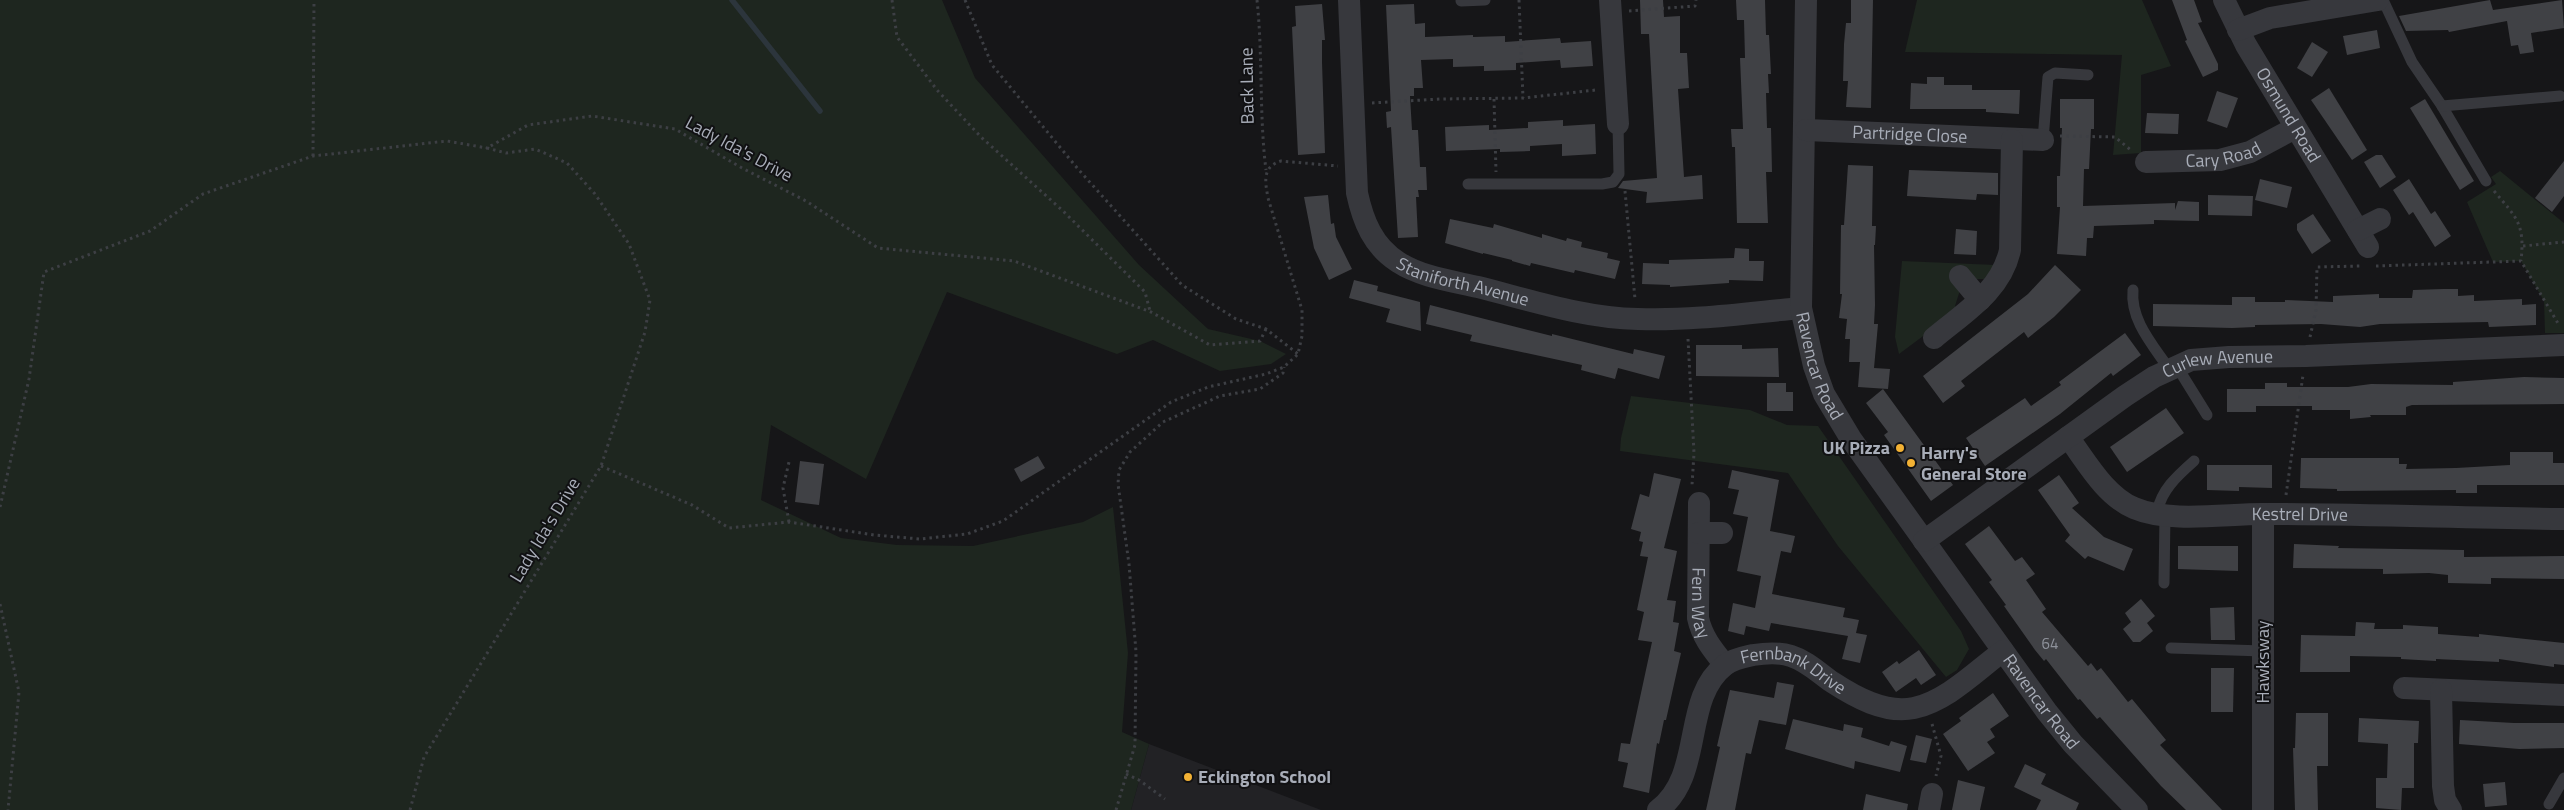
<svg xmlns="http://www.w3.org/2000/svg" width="2564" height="810" viewBox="0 0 2564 810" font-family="'Titillium Web',sans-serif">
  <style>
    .built { fill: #222225 }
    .green { fill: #1e261f }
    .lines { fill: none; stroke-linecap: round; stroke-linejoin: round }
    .stream { stroke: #2c353c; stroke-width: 5.5 }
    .building { fill: #404145 }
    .path { stroke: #3d3f44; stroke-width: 3; stroke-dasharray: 2.5 4; stroke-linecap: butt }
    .lane { stroke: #37383d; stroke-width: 11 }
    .street { stroke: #37383d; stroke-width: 22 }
    .poi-dot { fill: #f2b134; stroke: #111113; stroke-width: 2 }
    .labels { text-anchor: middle; stroke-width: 4; stroke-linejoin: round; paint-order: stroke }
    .number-label { font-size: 15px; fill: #8e929b }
    .street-label { font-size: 18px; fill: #a8adb8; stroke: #111113 }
    .poi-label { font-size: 18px; font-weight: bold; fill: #a8adb8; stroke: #111113; text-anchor: start }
  </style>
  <rect width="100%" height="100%" fill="#161618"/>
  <path class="built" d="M1149,744L1321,810H1131Z"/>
  <g class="green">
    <path d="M0,0H942L975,78L1139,265L1208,329L1260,341L1286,354L1271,364L1220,371L1153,340L1117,354L947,292L866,479L771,425L761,500L841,538L897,545L973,546L1083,522L1113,507L1128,653L1122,732L1149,744L1131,810H0Z"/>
    <path d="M1917,0H2142L2171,66L2141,75V153L2113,155L2122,55L1905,52Z"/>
    <path d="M2500,171L2564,223V333H2545L2544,301L2521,261L2493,262L2467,202L2496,184L2491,177Z"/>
    <path d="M1902,261L1996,265L1984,279H1976L1961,287L1955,306L1958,310L1899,354L1895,337Z"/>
    <path d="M1631,396L1750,410L1787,425L1818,426L1961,631L1969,649L1957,670L1946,677L1838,546L1788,473L1620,451L1621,438Z"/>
  </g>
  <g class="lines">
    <path class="stream" d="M732,0L820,111"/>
  </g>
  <g class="building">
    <path d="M1640,0H1663L1664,17L1680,16V53H1687L1689,88L1678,89L1684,177L1702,175L1703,199L1646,203L1647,192L1618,188L1623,181L1657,178L1649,34H1641Z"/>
    <path d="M1736,0H1765L1766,35H1769L1771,74H1768L1769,93H1766L1767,128H1771L1772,172H1766L1768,223H1737L1735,147H1732L1731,129H1743L1740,58H1745L1744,20H1737Z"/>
    <path d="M1851,0H1873L1871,108L1846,107L1848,81H1843L1844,44L1846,23H1851Z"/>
    <path d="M2172,0H2194L2202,22L2198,23L2218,64V70L2203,77L2185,41L2187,40Z"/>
    <path d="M2490,0L2493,10L2562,0L2564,28L2531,33L2534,52L2520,54L2518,45L2511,46L2507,21L2449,32L2448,30L2406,31L2399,16Z"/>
    <path d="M1322,4L1325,40H1322V62L1325,153L1298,155L1292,27L1296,26L1295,6Z"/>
    <path d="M1414,4L1415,24L1425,23V37L1473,35V37L1505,36V42L1560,38L1561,43L1591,41L1593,66L1561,68L1560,60L1516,63V70L1484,71V66L1453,67V59L1421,60L1423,88H1414V96H1410L1412,130H1418L1420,167H1426L1427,190H1418L1419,197H1416L1418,237L1398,238L1391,127L1387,128L1386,112L1391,111L1386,5Z"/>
    <path d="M2377,30L2380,48L2347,55L2343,36Z"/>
    <path d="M2312,42L2328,52L2312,77L2297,68Z"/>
    <path d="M1927,77H1944V85H1972V90H2020L2019,114L1986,112V109H1910L1911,83L1927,84Z"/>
    <path d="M2329,88L2367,150L2352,160L2311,100Z"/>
    <path d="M2217,91L2238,98L2227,128L2207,121Z"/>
    <path d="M2060,99H2094V129H2091L2089,169H2084L2083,206L2175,203V210L2178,201L2199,202V221L2154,220V224L2094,226L2093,238H2087L2086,256L2057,254L2060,207H2057V176H2060L2062,128H2060Z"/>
    <path d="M2425,99L2474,181L2460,190L2410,108Z"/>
    <path d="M2147,113L2179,114L2178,134L2145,133Z"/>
    <path d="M1563,120V126L1595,124L1596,154L1562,156V144L1530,146V151L1500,152V149L1446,151L1445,127L1489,125V130L1528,128V122Z"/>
    <path d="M2376,155H2382L2396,177L2380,188L2364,162Z"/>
    <path d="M2564,161V196L2552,212L2535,198Z"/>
    <path d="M1848,165L1873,166L1872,226H1876L1875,245H1874L1875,305L1874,324H1878L1874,368L1890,369L1888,389L1858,387L1860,362H1849L1850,339H1845L1847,319L1839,318L1842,294H1840L1841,225H1844Z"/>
    <path d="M1909,170L1998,173V195L1977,194L1976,200L1907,196Z"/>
    <path d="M2260,179L2292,187L2287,208L2255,200Z"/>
    <path d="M2409,179L2431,214L2435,211L2451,236L2435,247L2413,212L2409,215L2393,190Z"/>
    <path d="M1328,195L1331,224L1334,223L1336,237L1352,269L1329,280L1314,248L1304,197Z"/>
    <path d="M2208,195L2253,196L2252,216L2208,215Z"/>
    <path d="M2313,214L2331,241L2312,254L2297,230V224Z"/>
    <path d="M1450,219L1493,228L1494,224L1542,238V234L1566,241L1567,238L1582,242L1581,247L1608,253L1607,258L1620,261L1615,279L1575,270L1574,273L1531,263L1530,266L1512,261V260L1483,253V254L1445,243Z"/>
    <path d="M1956,229L1977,231L1976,255L1954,254Z"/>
    <path d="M1735,248L1749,249V261H1764L1763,281L1729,280V283L1670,287V285L1642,284L1643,263L1669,264V260L1734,258Z"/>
    <path d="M2055,265L2081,290L2054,317L2028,338L2024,332L1961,381L1965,386L1943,403L1923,376L2028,294Z"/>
    <path d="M1354,280L1378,286L1377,291L1420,302L1421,331L1386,322L1390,309L1349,298Z"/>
    <path d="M2443,289H2458V296L2474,295V301L2522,299V305L2536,304V325L2489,327L2488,322L2380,324L2360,327L2321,324L2255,325V327L2232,328L2153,326V304L2232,305V297H2255V302H2285V300L2333,302V296L2379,294V298H2412L2413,290Z"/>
    <path d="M1430,305L1552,336V334L1633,354L1634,349L1665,356L1659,379L1618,368L1615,379L1581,370L1582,365L1470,341L1472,335L1426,324Z"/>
    <path d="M2125,333L2141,355L2113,376L2111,373L2060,414L1985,466L1966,438L2025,398L2031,406L2061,385L2059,382Z"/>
    <path d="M1696,345H1742V349L1778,348L1779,377L1696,376Z"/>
    <path d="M2524,377L2564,378V404L2412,405L2406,407V415H2370L2371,417L2350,419V410H2312V406H2256V412H2227V389H2265V383H2287V387H2348L2371,384L2453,385V382Z"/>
    <path d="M1767,383H1786V392H1793V411H1767Z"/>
    <path d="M1883,389L1953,485L1931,501L1884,435L1888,432L1866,403Z"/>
    <path d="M2166,408L2184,433L2127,472L2110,447Z"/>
    <path d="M2510,452H2553V463H2564V485H2477V493H2456V490L2337,491V489L2300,488L2301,458H2399V464H2407L2406,469L2456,468L2510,465Z"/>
    <path d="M1038,456L1045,468L1021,482L1014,469Z"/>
    <path d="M800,461L824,464L819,505L795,502Z"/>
    <path d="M2207,465H2272V488L2239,487V491L2207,490Z"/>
    <path d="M1732,470L1779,480L1770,531L1795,536L1791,553L1781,551L1772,594L1845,608L1843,617L1859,620L1856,633L1867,635L1860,663L1842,659L1848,636L1771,623L1769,631L1746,626L1744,635L1728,631L1733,603L1755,608L1761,576L1737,571L1748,517L1733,514L1739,490L1728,488Z"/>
    <path d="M1654,473L1681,479L1664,548L1677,551L1667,600L1676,601L1673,622L1679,623L1674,651L1681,653L1666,720H1664L1659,744L1657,743L1649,793L1623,787L1628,763L1618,761L1621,743L1630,744L1652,642L1638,640L1644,612L1637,610L1648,557L1640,556L1643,542L1639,541L1641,532L1631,529L1640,494L1649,497Z"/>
    <path d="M2059,475L2079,503L2072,508L2104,537L2133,549L2124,571L2088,556L2085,559L2065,541L2070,535L2038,490Z"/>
    <path d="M1989,526L2015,561L2022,557L2035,574L2026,580L2046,609L2042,612L2088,666L2091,663L2097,671L2101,668L2128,702L2132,699L2166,740L2160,745L2222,810H2186L2161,786L2100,717L2097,719L2080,699L2078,700L2046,659L2044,661L2035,650L2004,606L2006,605L1989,582L1992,580L1965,544Z"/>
    <path d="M2294,544L2339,546L2338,548L2464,550V557L2564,556V579L2491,578V584L2448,583V575L2429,573L2383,574V569L2293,568Z"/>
    <path d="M2178,546H2238V571L2178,569Z"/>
    <path d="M2141,599L2155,616L2147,623L2153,631L2140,642H2133L2123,629L2131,622L2125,613Z"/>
    <path d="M2234,607L2235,640H2211L2210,608Z"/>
    <path d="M2356,622L2375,623L2374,629H2403V625L2438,627V634L2479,637V634L2564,643V665L2554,664V667L2499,659V662L2436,659V661L2401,659V657L2350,656V672H2300L2301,635L2355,636Z"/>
    <path d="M1919,650L1936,675L1921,685L1916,678L1896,692L1882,672L1897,661L1899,664Z"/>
    <path d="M2211,668H2234L2233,712H2211Z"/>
    <path d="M1777,682L1794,685L1786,725L1759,720L1751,754L1746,753L1735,810H1706L1720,747L1717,746L1730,690L1774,698Z"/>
    <path d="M1993,693L2009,716L1990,729L1995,737L1987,742L1995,753L1968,771L1943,734L1961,721L1959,718Z"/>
    <path d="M2296,713H2328V766H2317L2318,810H2295L2293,748H2295Z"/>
    <path d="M2359,718L2419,721L2418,743H2414V788H2402L2401,810L2376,808V778H2387L2388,744L2358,742Z"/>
    <path d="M1793,719L1843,731L1844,724L1863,728L1861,737L1889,746L1891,741L1907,746L1900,772L1855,761L1854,769L1785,749Z"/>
    <path d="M2460,720L2514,723H2564V748L2519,749L2459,744Z"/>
    <path d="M1916,735L1932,739L1926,763L1910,760Z"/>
    <path d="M2025,764L2046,774L2041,784L2079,803L2076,810H2036L2041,800L2014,787Z"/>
    <path d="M1958,780L1985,787L1980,810H1952Z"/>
    <path d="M2505,782L2507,805L2485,807L2483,784Z"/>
    <path d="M1866,794L1908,804L1907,810H1863Z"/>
  </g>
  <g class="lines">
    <g class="path">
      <path d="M892,0L897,37L937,90L981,137L1063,211L1145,292L1150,311"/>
      <path d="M965,0L992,65L1078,169L1182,285L1236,319L1266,329L1298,354"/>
      <path d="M1257,0C1263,57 1259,114 1266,170"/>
      <path d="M1519,0L1523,98"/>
      <path d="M1629,11L1695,6L1696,0"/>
      <path d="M1494,99L1496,172"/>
      <path d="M1372,103L1440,99L1523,98L1596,90"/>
      <path d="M2060,136L2115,137L2132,151"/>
      <path d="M313,156L314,0"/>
      <path d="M1625,191L1635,299"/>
      <path d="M2494,191C2517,218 2525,224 2521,261"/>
      <path d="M2523,246L2564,242"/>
      <path d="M2376,266L2521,261L2559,325"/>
      <path d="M2310,337L2316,310L2317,267L2360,266"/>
      <path d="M1688,339L1694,453L1692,485"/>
      <path d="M601,466L692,505L729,528L789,522L874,535L920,539L967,534L1003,521L1171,402L1208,387L1266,374L1284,367L1298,354L1302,336V310L1268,198C1265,181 1262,167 1281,161L1338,166"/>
      <path d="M2286,495L2303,375"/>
      <path d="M0,507L29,379L44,272L150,231L203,194L313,156L447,141L487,148"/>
      <path d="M789,522L783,488L789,462"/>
      <path d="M0,604L19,692L8,810"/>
      <path d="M1932,724L1941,756L1936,776"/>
      <path d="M1126,774L1139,780L1165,799"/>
      <path d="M410,810L424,757L601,466L645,332L650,300L629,244L595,194L567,163L535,149L506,153L487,148L528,125L592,116L675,129L742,168L806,201L878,248L1014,261L1151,312L1210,345L1260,341L1266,329"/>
      <path d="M1116,810L1135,745L1136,652L1129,564L1118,484L1119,470L1130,452L1163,422L1220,396L1260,389L1283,373L1284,367"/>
    </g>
    <g class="lane">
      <path d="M2383,0L2412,62L2442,106L2486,181"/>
      <path d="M1461,1L1485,0"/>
      <path d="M2442,106L2560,96"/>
      <path d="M2043,140L2048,77L2055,73L2088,75"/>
      <path d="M1468,184H1602L1613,182L1619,174L1618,124"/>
      <path d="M2133,290C2130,320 2153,345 2169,369"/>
      <path d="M2176,365L2207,415"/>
      <path d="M2157,514C2160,491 2177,476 2194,461"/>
      <path d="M2164,583L2165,515"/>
      <path d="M2171,648L2263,651"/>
      <path d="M2549,804L2564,778"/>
    </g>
    <g class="street">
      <path id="s1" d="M1349,0L1357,193C1363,221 1373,246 1398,262C1421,277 1452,281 1478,287C1530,300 1584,318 1638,319C1692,321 1747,313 1801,308"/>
      <path d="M1610,0L1618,124"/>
      <path id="s2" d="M1806,0L1801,308L1814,366L1824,394L1851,439L2047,712L2073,744L2137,810"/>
      <path id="s3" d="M2224,0L2246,45L2368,247"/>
      <path d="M2238,30L2270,18L2378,0"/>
      <path id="s4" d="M1806,130L2043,140"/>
      <path id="s5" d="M2146,162L2220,160L2250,152L2295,128"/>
      <path d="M2358,230L2380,219"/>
      <path d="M1960,276L1980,300"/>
      <path d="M1934,338C1965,312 2001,291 2010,250L2012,140"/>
      <path id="s6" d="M2068,437C2086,461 2105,496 2134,508C2169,523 2224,514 2262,514C2362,514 2463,518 2564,519"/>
      <path id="s7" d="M1699,503L1698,618C1702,637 1713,650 1725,665"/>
      <path d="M1699,533H1722"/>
      <path id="s8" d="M1924,541L2125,396L2154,377L2191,360L2229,357L2306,356L2564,345"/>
      <path d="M2404,688L2564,695"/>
      <path d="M2441,690L2443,786L2445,800L2451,810"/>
      <path id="s9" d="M1658,810C1705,775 1681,699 1725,665C1733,659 1744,657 1753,655C1766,653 1779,652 1791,656C1807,661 1819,673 1832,682C1855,697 1885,714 1914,708C1947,701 1976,671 2003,651"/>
      <path d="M1929,810L1932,794"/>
      <path d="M2263,810V514"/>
    </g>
  </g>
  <g class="poi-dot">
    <circle cx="1900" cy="448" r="5"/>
    <circle cx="1911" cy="463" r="5"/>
    <circle cx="1188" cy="777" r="5"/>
  </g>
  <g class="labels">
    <g class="number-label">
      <text x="2050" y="649">64</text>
    </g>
    <g class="street-label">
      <text transform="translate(1247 86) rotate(-91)" y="6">Back Lane</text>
      <text dy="6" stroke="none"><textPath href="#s3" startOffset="132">Osmund Road</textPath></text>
      <text dy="6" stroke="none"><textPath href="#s4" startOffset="104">Partridge Close</textPath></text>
      <text transform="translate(739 149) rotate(28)" y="6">Lady Ida's Drive</text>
      <text dy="6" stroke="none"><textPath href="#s5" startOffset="78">Cary Road</textPath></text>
      <text dy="6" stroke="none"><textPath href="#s1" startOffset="344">Staniforth Avenue</textPath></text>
      <text dy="6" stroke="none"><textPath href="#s2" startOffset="369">Ravencar Road</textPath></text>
      <text dy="6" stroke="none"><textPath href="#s8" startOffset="349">Curlew Avenue</textPath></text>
      <text dy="6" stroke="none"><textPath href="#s6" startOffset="265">Kestrel Drive</textPath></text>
      <text transform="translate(545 530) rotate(-59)" y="6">Lady Ida's Drive</text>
      <text dy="6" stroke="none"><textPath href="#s7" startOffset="100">Fern Way</textPath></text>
      <text transform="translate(2263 662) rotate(-90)" y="6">Hawksway</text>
      <text dy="6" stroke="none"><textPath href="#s9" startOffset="238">Fernbank Drive</textPath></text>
      <text dy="6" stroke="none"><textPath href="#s2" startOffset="774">Ravencar Road</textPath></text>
    </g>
    <g class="poi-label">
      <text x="1890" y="454" text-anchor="end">UK Pizza</text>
      <text x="1921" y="459">Harry's<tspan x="1921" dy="21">General Store</tspan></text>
      <text x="1198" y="783">Eckington School</text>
    </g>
  </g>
</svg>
